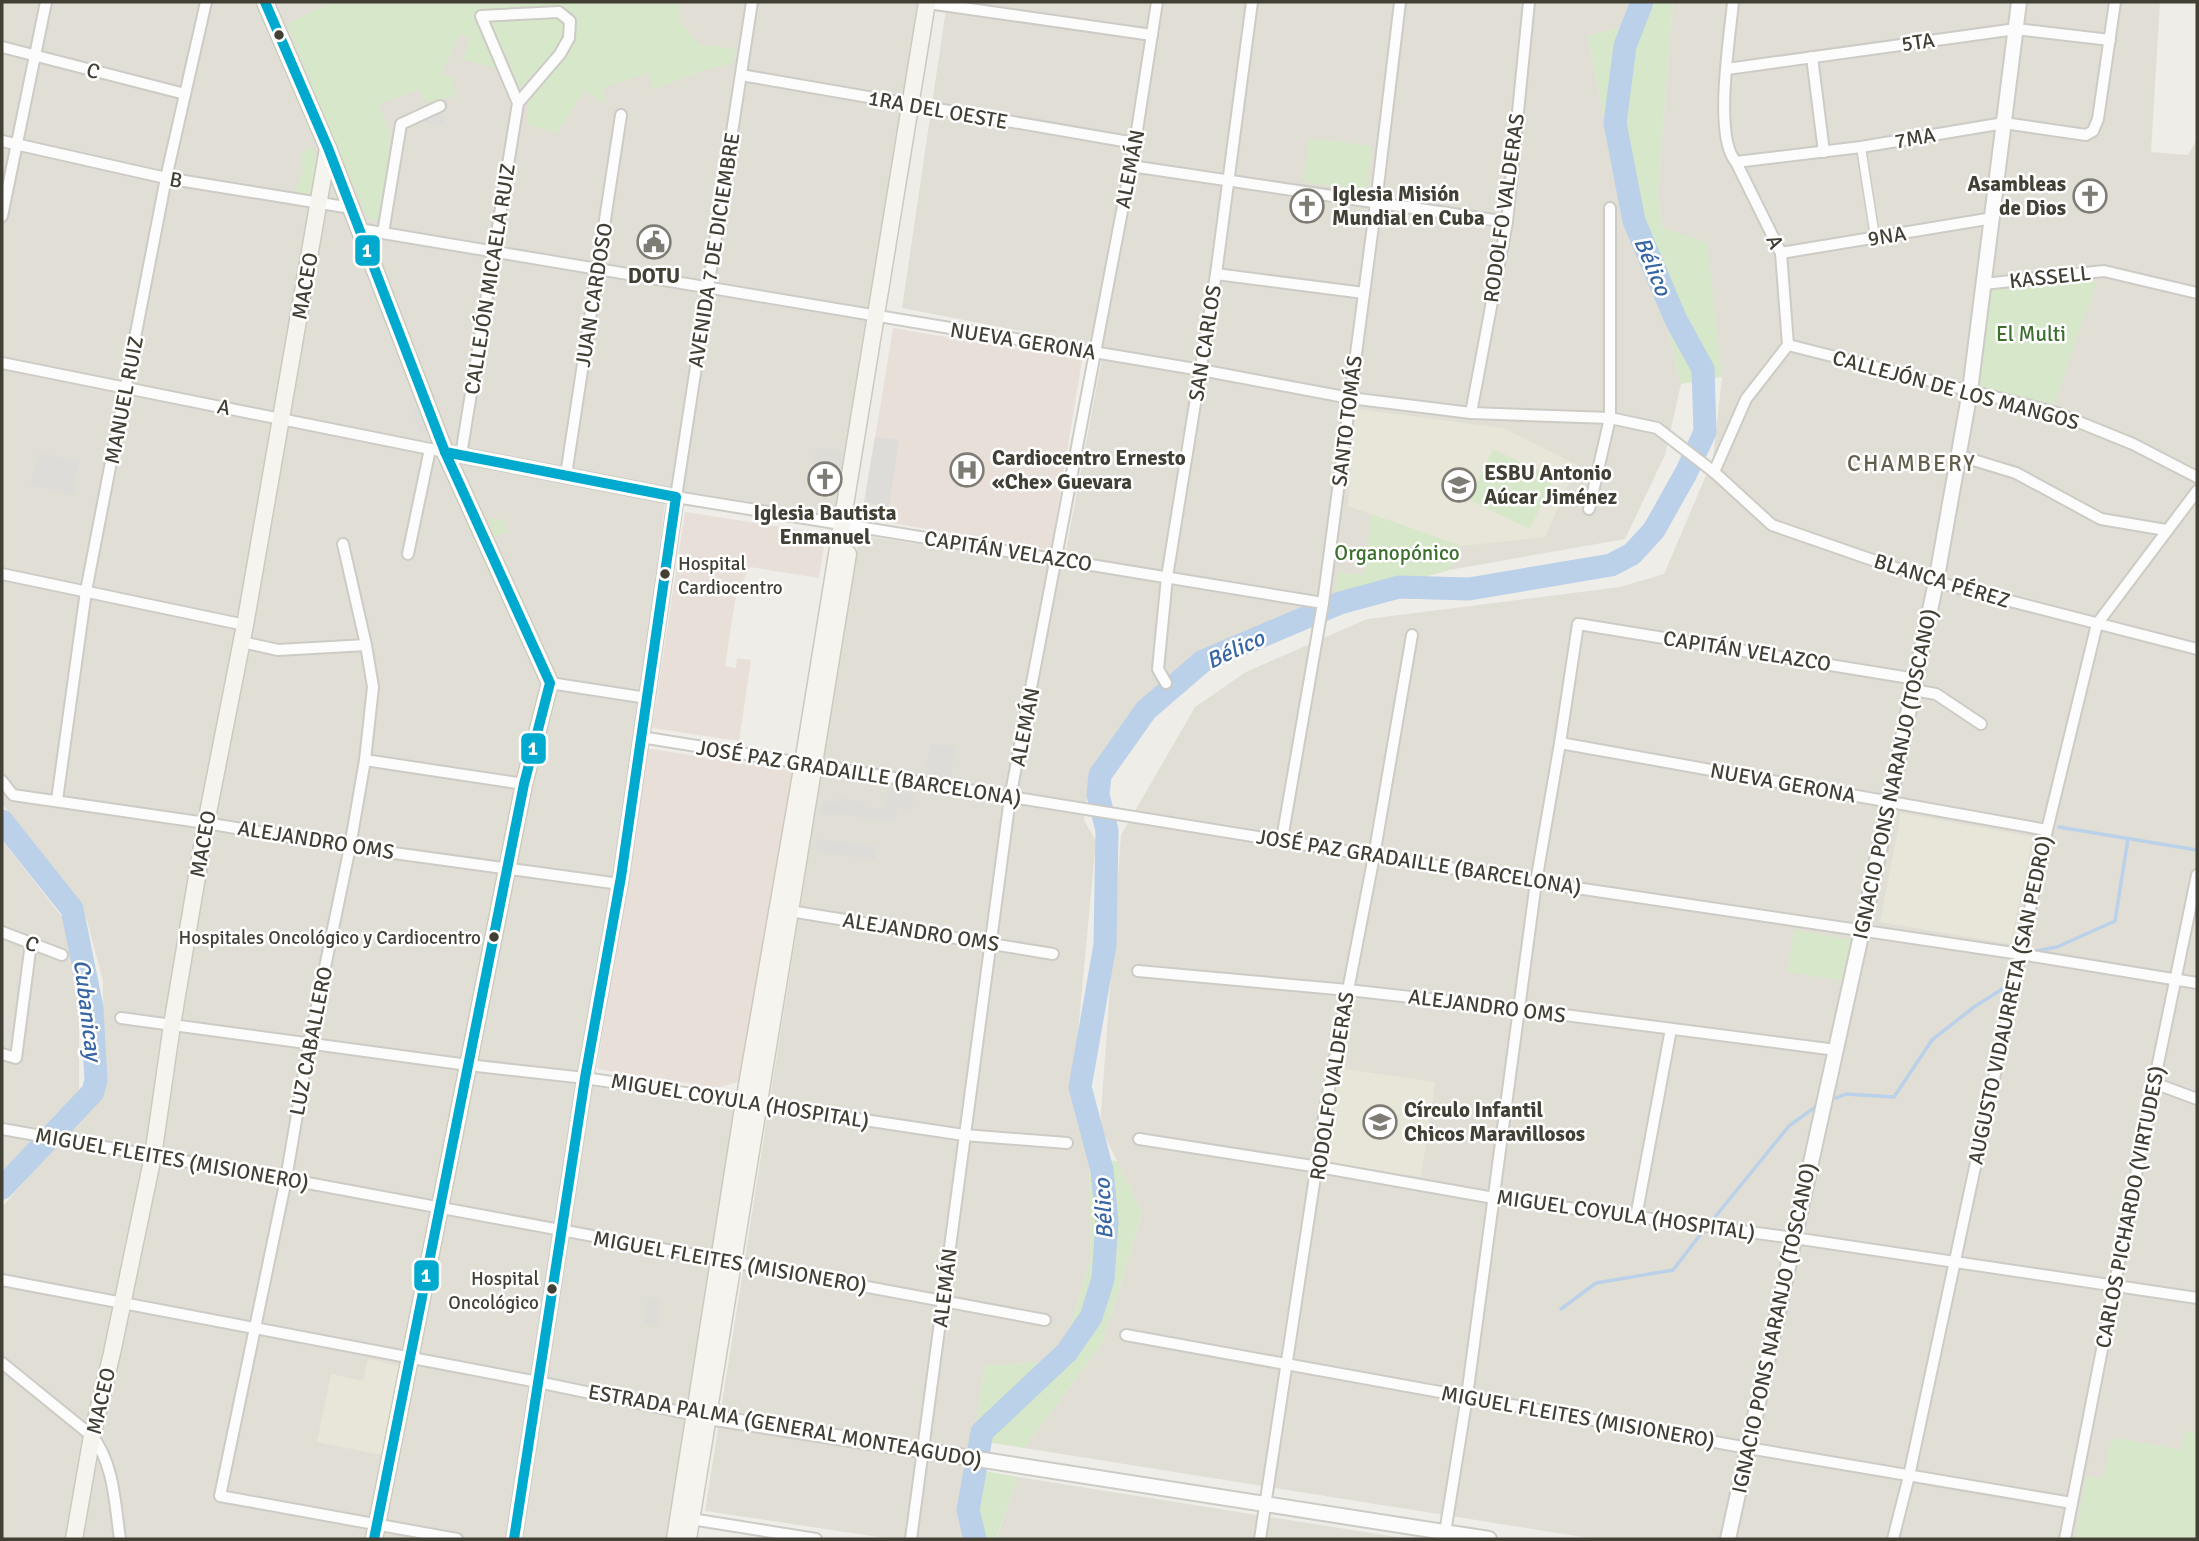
<svg xmlns="http://www.w3.org/2000/svg" width="2199" height="1541" viewBox="0 0 2199 1541" font-family="Signika,sans-serif">
  <style>
    .residential { fill: #e1dfd5 }
    .industrial { fill: #dedcd6 }
    .education { fill: #e8e6d8 }
    .medical { fill: #e9dfd9 }
    .green { fill: #d7e7c9 }
    .parking { fill: #dddcd8 }
    .lines { fill: none; stroke-linecap: round; stroke-linejoin: round }
    .stream { stroke: #bbd0e9; stroke-width: 3.5 }
    .river { stroke: #bbd0e9; stroke-width: 23 }
    .pedestrian-casing { stroke: #cccbc5; stroke-width: 11 }
    .minor-casing { stroke: #cccbc5; stroke-width: 14 }
    .tertiary-casing { stroke: #cccbc5; stroke-width: 18 }
    .secondary-casing { stroke: #cccabf; stroke-width: 19 }
    .pedestrian { stroke: #fcfcfc; stroke-width: 8 }
    .minor { stroke: #fcfcfc; stroke-width: 10 }
    .tertiary { stroke: #fcfcfc; stroke-width: 14 }
    .secondary { stroke: #f5f4ee; stroke-width: 16 }
    .bus-1-casing { stroke: #fff; stroke-width: 16 }
    .bus-1 { stroke: #00a9ce; stroke-width: 10 }
    .bus-dot { fill: #423f35; stroke: #fff; stroke-width: 2.5 }
    .labels { text-anchor: middle; stroke-width: 5; stroke-linejoin: round; paint-order: stroke }
    .bus-label { font-size: 19px; fill: #423f35; stroke: #fff; text-anchor: end }
    .street-label { font-size: 21px; fill: #423f35; stroke: #fff }
    .poi-label { font-size: 21px; font-weight: bold; fill: #423f35; stroke: #fff; text-anchor: start }
    .park-label { font-size: 21px; fill: #3c6f2e; stroke: #fff }
    .water-label { font-size: 23px; font-style: italic; fill: #3866a5; stroke: #fff }
    .neighbourhood-label { font-size: 23px; letter-spacing: 2px; fill: #645f4d; stroke: #fff }
    .line-badge { stroke: #fff; stroke-width: 2.5 }
    .badge-label { font-size: 19px; text-anchor: middle; font-weight: bold; fill: #fff }
  </style>
  <rect width="100%" height="100%" fill="#eeede8"/>
  <g class="residential">
    <path d="M2,2H918L834,517L667,488L590,1086L736,1110L666,1539H2V1207L103,1091V981L86,917L2,803Z"/>
    <path d="M947,2H1629L1626,26L1588,36L1603,114L1630,228L1661,301L1681,384L1665,455L1625,539L1449,570L1334,602L1194,661L1155,692L1089,781L1084,820L1096,841L1073,1085L1089,1158L1091,1258L1068,1335L1044,1362L985,1366L969,1468L957,1507L963,1539H892L705,1511L859,535L1063,566L1104,347L902,308Z"/>
    <path d="M1673,2H2160L2151,152L2188,155L2197,139V1539H1595L1024,1448L1103,1342L1142,1213L1100,1126L1121,835L1195,707L1246,672L1367,619L1620,587L1664,574L1713,459L1722,377L1663,228L1657,197Z"/>
    <path d="M2,840L65,921L79,1009V1093L2,1175Z"/>
    <path d="M1018,1477L1409,1539H1000L997,1537Z"/>
  </g>
  <g class="industrial">
    <path d="M816,448L843,452L840,477L812,473Z"/>
    <path d="M647,1298L662,1300L658,1326L643,1324Z"/>
  </g>
  <g class="education">
    <path d="M1356,409L1503,428L1577,465L1545,537L1461,546L1348,506Z"/>
    <path d="M1901,813L2033,837L2010,944L1880,922Z"/>
    <path d="M1338,1068L1435,1082L1421,1177L1325,1163Z"/>
    <path d="M368,1359L400,1366L382,1455L317,1442L331,1374L363,1381Z"/>
  </g>
  <g class="medical">
    <path d="M893,328L1082,360L1051,550L862,518Z"/>
    <path d="M685,512L826,534L819,578L750,567L736,595L725,666L736,668L737,658L751,660L739,741L652,728Z"/>
    <path d="M645,748L792,771L785,817L792,819L745,1080L717,1088L597,1069Z"/>
  </g>
  <g class="green">
    <path d="M332,2H681L679,20L700,45L735,49L733,63L704,70L654,89L648,73L602,88L607,104L584,91L557,133L527,125L528,104L513,73L462,59L471,39L460,34L441,73L452,79L456,96L425,102L419,89L378,104L391,135L380,219L374,221L366,215L287,24Z"/>
    <path d="M1629,2H1673L1657,197L1663,228L1707,243L1722,377L1681,384L1661,301L1630,228L1603,114L1588,36L1625,26Z"/>
    <path d="M1309,138L1372,146L1366,190L1303,182Z"/>
    <path d="M312,146L317,159L312,195L294,192L303,171L301,153Z"/>
    <path d="M2097,281L2054,404L1978,386L1992,288Z"/>
    <path d="M1493,449L1554,478L1530,529L1469,500Z"/>
    <path d="M1371,514L1461,546L1449,570L1334,602L1338,572L1364,575Z"/>
    <path d="M489,518L504,521L508,532L494,536Z"/>
    <path d="M1794,930L1852,940L1845,981L1788,972Z"/>
    <path d="M1089,1158L1117,1161L1142,1213L1103,1342L1024,1448L973,1440L985,1366L1044,1362L1068,1335L1091,1258Z"/>
    <path d="M2185,1431L2197,1433V1539H2075L2086,1476L2103,1479L2109,1446L2116,1438L2181,1450Z"/>
    <path d="M969,1468L1018,1477L997,1536L1000,1539H963L957,1507Z"/>
  </g>
  <g class="parking">
    <path d="M447,98L443,125L400,118Z"/>
    <path d="M423,395L436,428L419,433L413,414Z"/>
    <path d="M875,437L899,440L889,507L864,502Z"/>
    <path d="M38,453L79,462L73,494L31,485Z"/>
    <path d="M930,744L955,748L950,778L925,774Z"/>
    <path d="M890,788L898,789L897,793L914,795L912,810L898,808L896,820L887,818L886,821L832,813L831,815L820,814L822,800L838,803L839,798L864,802L863,807L884,810Z"/>
    <path d="M817,839L877,847L875,860L815,851Z"/>
  </g>
  <g class="lines">
    <g class="stream">
      <path d="M2059,827L2197,850"/>
      <path d="M2031,952L2057,947L2115,921L2128,839"/>
      <path d="M1836,1098L1846,1094L1894,1097L1932,1040L1974,1007L2007,986L2013,961L2015,959"/>
      <path d="M1715,1217L1789,1126L1818,1105"/>
      <path d="M1561,1309L1596,1283L1673,1270L1700,1235"/>
    </g>
    <g class="river">
      <path d="M2,821L72,909L92,1008L96,1080L93,1092L2,1188"/>
      <path d="M975,1539L968,1510L982,1432L1067,1352L1091,1317L1103,1279L1107,1222L1102,1170L1080,1087L1105,945L1107,830L1098,795L1100,775L1146,710L1203,661L1340,603L1399,587L1469,589L1611,565L1632,554L1654,530L1686,473L1705,432L1703,369L1676,320L1634,221L1615,123L1625,46L1642,2"/>
    </g>
    <defs>
      <path id="pedestrian" d="M1861,147L1875,237"/>
      <g id="minor">
        <path d="M752,2L676,497L1323,603"/>
        <path d="M935,4L1152,35"/>
        <path d="M2,47L185,94"/>
        <path d="M1812,57L1824,152"/>
        <path d="M1727,69L2016,29L2110,40"/>
        <path d="M741,75L1135,143"/>
        <path d="M2,141L166,178L351,208"/>
        <path d="M1736,162L1861,147L2004,123L2086,135L2093,131L2098,119L2115,2"/>
        <path d="M1131,166L1507,222"/>
        <path d="M2,216L46,2"/>
        <path d="M359,229L1201,370L1350,398L1471,413L1610,418L1657,428L1714,472L1772,525L1936,582L2197,649"/>
        <path d="M383,233L401,124L440,106"/>
        <path d="M1781,253L1993,218"/>
        <path d="M1216,274L1364,293"/>
        <path d="M1984,284L2104,271L2197,293"/>
        <path d="M1788,345L2054,412L2133,444L2197,477"/>
        <path d="M2,363L445,452"/>
        <path d="M1471,413L1507,222L1529,2"/>
        <path d="M461,455L518,103L560,54L569,38L570,21L559,12L481,16L518,103"/>
        <path d="M1957,455L2016,473L2101,519L2166,530"/>
        <path d="M1714,472L1746,399L1788,345L1781,253L1736,162C1713,137 1730,36 1733,2"/>
        <path d="M566,475L621,115"/>
        <path d="M1589,509L1610,418V208"/>
        <path d="M343,544L366,645L373,687L365,760L350,847L309,1044L286,1179L220,1496L457,1539"/>
        <path d="M408,554L430,449"/>
        <path d="M2,574L245,625"/>
        <path d="M242,642L278,650L366,645"/>
        <path d="M550,683L647,698"/>
        <path d="M1166,683L1158,669L1167,577L1216,274L1252,2"/>
        <path d="M1913,690L1936,694L1981,724"/>
        <path d="M641,737L1536,882L2020,954L2197,983"/>
        <path d="M1560,743L2047,830"/>
        <path d="M365,760L524,784"/>
        <path d="M2,781L13,795L206,823L350,847L620,884"/>
        <path d="M57,800L86,591L166,178L206,2"/>
        <path d="M1282,839L1323,603L1376,203L1400,2"/>
        <path d="M790,911L1053,954"/>
        <path d="M2,932L62,955"/>
        <path d="M1138,971L1348,990L1518,1009L1836,1050"/>
        <path d="M121,1018L468,1065L585,1078L964,1135L1067,1143"/>
        <path d="M2,1054L16,1058L31,943"/>
        <path d="M2154,1083L2197,1099"/>
        <path d="M2,1129L286,1179L1045,1320"/>
        <path d="M1139,1139L1319,1167L1494,1198L1794,1238L2197,1298"/>
        <path d="M1636,1217L1671,1029"/>
        <path d="M2,1280L538,1382L700,1416"/>
        <path d="M1126,1335L1748,1448L2072,1503"/>
        <path d="M2,1363L92,1436C114,1463 115,1505 120,1539"/>
        <path d="M691,1519L816,1539"/>
        <path d="M911,1539L1010,798L1135,143L1157,2"/>
        <path d="M1260,1539L1326,1104L1374,856L1412,635"/>
        <path d="M1444,1539L1467,1396L1536,882L1560,743L1578,624L1916,679"/>
        <path d="M1893,1539L1909,1476L2047,830L2097,624L2197,491"/>
        <path d="M2065,1539L2154,1083L2197,875"/>
      </g>
      <g id="tertiary">
        <path d="M445,452L676,497L621,877L585,1078L514,1539"/>
        <path d="M708,1417L1489,1539"/>
        <path d="M1728,1539L1862,931L1936,582L1970,391L2019,2"/>
      </g>
      <g id="secondary">
        <path d="M265,2L328,148L445,452L550,683L524,784L374,1539"/>
        <path d="M74,1539L92,1436L112,1353L153,1156L172,1025L206,823L245,625L328,148"/>
        <path d="M675,1539L744,1102L803,763L927,2"/>
        <path d="M688,1539L848,554"/>
      </g>
    </defs>
    <use href="#pedestrian" class="pedestrian-casing"/>
    <use href="#minor" class="minor-casing"/>
    <use href="#tertiary" class="tertiary-casing"/>
    <use href="#secondary" class="secondary-casing"/>
    <use href="#pedestrian" class="pedestrian"/>
    <use href="#minor" class="minor"/>
    <use href="#tertiary" class="tertiary"/>
    <use href="#secondary" class="secondary"/>
    <defs>
      <g id="bus-1">
        <path d="M265,2L328,148L445,452L550,683L524,784L374,1539"/>
        <path d="M445,452L676,497L621,877L585,1078L514,1539"/>
      </g>
    </defs>
    <use href="#bus-1" class="bus-1-casing"/>
    <use href="#bus-1" class="bus-1"/>
  </g>
  <defs>
    <symbol id="church-ring" viewBox="-11 -11 22 22"><circle r="9.5" fill="#fff" stroke="#7e7c74" stroke-width="1.5"/><path d="M-1.2-6h2.4v3.5h3.3v2.4h-3.3V6h-2.4V-.1h-3.3v-2.4h3.3Z" fill="#7e7c74"/></symbol>
    <symbol id="civic-ring" viewBox="-11 -11 22 22"><circle r="9.5" fill="#fff" stroke="#7e7c74" stroke-width="1.5"/><path d="M-.6-6.5H3V-4.5H.6V-3L4-1V1h2V6H-6V1h2V-1L-.6-3ZM-1.2 2.5V6h2.4V2.5Z" fill="#7e7c74"/></symbol>
    <symbol id="hospital-ring" viewBox="-11 -11 22 22"><circle r="9.5" fill="#fff" stroke="#7e7c74" stroke-width="1.5"/><path d="M-5-5h3v3.5h4V-5h3V5h-3V1.5h-4V5h-3Z" fill="#7e7c74"/></symbol>
    <symbol id="school-ring" viewBox="-11 -11 22 22"><circle r="9.5" fill="#fff" stroke="#7e7c74" stroke-width="1.5"/><path d="M0-5L7-2L0 1L-7-2ZM-4 1L0 2.5L4 1V4Q0 6-4 4Z" fill="#7e7c74"/></symbol>
  </defs>
  <g fill-rule="evenodd">
    <use href="#church-ring" x="2071" y="177" width="38" height="38"/>
    <use href="#church-ring" x="1288" y="187" width="38" height="38"/>
    <use href="#civic-ring" x="635" y="223" width="38" height="38"/>
    <use href="#hospital-ring" x="948" y="451" width="38" height="38"/>
    <use href="#church-ring" x="806" y="460" width="38" height="38"/>
    <use href="#school-ring" x="1440" y="466" width="38" height="38"/>
    <use href="#school-ring" x="1361" y="1103" width="38" height="38"/>
  </g>
  <g class="bus-dot">
    <circle cx="279" cy="35" r="6"/>
    <circle cx="665" cy="574" r="6"/>
    <circle cx="494" cy="937" r="6"/>
    <circle cx="552" cy="1289" r="6"/>
  </g>
  <g class="labels">
    <g class="bus-label">
      <text x="678" y="570" text-anchor="start">Hospital<tspan x="678" dy="24">Cardiocentro</tspan></text>
      <text x="481" y="944">Hospitales Oncológico y Cardiocentro</text>
      <text x="539" y="1285">Hospital<tspan x="539" dy="24">Oncológico</tspan></text>
    </g>
    <g class="street-label">
      <text transform="translate(1918 42) rotate(-8)" y="7">5TA</text>
      <text transform="translate(93 71) rotate(14)" y="7">C</text>
      <text transform="translate(938 110) rotate(10)" y="7">1RA DEL OESTE</text>
      <text transform="translate(1915 138) rotate(-10)" y="7">7MA</text>
      <text transform="translate(1130 169) rotate(-79)" y="7">ALEMÁN</text>
      <text transform="translate(176 180) rotate(10)" y="7">B</text>
      <text transform="translate(1504 208) rotate(-82)" y="7">RODOLFO VALDERAS</text>
      <text transform="translate(1887 236) rotate(-9)" y="7">9NA</text>
      <text transform="translate(1775 242) rotate(67)" y="7">A</text>
      <text transform="translate(714 250) rotate(-81)" y="7">AVENIDA 7 DE DICIEMBRE</text>
      <text transform="translate(2050 277) rotate(-6)" y="7">KASSELL</text>
      <text transform="translate(490 279) rotate(-81)" y="7">CALLEJÓN MICAELA RUIZ</text>
      <text transform="translate(305 286) rotate(-80)" y="7">MACEO</text>
      <text transform="translate(594 295) rotate(-81)" y="7">JUAN CARDOSO</text>
      <text transform="translate(1023 341) rotate(9)" y="7">NUEVA GERONA</text>
      <text transform="translate(1205 343) rotate(-81)" y="7">SAN CARLOS</text>
      <text transform="translate(1956 390) rotate(15)" y="7">CALLEJÓN DE LOS MANGOS</text>
      <text transform="translate(124 400) rotate(-79)" y="7">MANUEL RUIZ</text>
      <text transform="translate(224 407) rotate(11)" y="7">A</text>
      <text transform="translate(1347 421) rotate(-83)" y="7">SANTO TOMÁS</text>
      <text transform="translate(1008 551) rotate(9)" y="7">CAPITÁN VELAZCO</text>
      <text transform="translate(1942 581) rotate(17)" y="7">BLANCA PÉREZ</text>
      <text transform="translate(1747 651) rotate(9)" y="7">CAPITÁN VELAZCO</text>
      <text transform="translate(1025 727) rotate(-79)" y="7">ALEMÁN</text>
      <text transform="translate(859 773) rotate(9)" y="7">JOSÉ PAZ GRADAILLE (BARCELONA)</text>
      <text transform="translate(1895 774) rotate(-78)" y="7">IGNACIO PONS NARANJO (TOSCANO)</text>
      <text transform="translate(1783 783) rotate(10)" y="7">NUEVA GERONA</text>
      <text transform="translate(316 840) rotate(9)" y="7">ALEJANDRO OMS</text>
      <text transform="translate(203 844) rotate(-80)" y="7">MACEO</text>
      <text transform="translate(1419 862) rotate(9)" y="7">JOSÉ PAZ GRADAILLE (BARCELONA)</text>
      <text transform="translate(921 932) rotate(9)" y="7">ALEJANDRO OMS</text>
      <text transform="translate(32 944) rotate(21)" y="7">C</text>
      <text transform="translate(2010 1000) rotate(-78)" y="7">AUGUSTO VIDAURRETA (SAN PEDRO)</text>
      <text transform="translate(1487 1006) rotate(7)" y="7">ALEJANDRO OMS</text>
      <text transform="translate(311 1041) rotate(-79)" y="7">LUZ CABALLERO</text>
      <text transform="translate(1332 1086) rotate(-81)" y="7">RODOLFO VALDERAS</text>
      <text transform="translate(740 1101) rotate(9)" y="7">MIGUEL COYULA (HOSPITAL)</text>
      <text transform="translate(172 1159) rotate(10)" y="7">MIGUEL FLEITES (MISIONERO)</text>
      <text transform="translate(2130 1207) rotate(-79)" y="7">CARLOS PICHARDO (VIRTUDES)</text>
      <text transform="translate(1626 1215) rotate(8)" y="7">MIGUEL COYULA (HOSPITAL)</text>
      <text transform="translate(730 1262) rotate(10)" y="7">MIGUEL FLEITES (MISIONERO)</text>
      <text transform="translate(945 1288) rotate(-83)" y="7">ALEMÁN</text>
      <text transform="translate(1774 1328) rotate(-78)" y="7">IGNACIO PONS NARANJO (TOSCANO)</text>
      <text transform="translate(101 1401) rotate(-77)" y="7">MACEO</text>
      <text transform="translate(1578 1417) rotate(10)" y="7">MIGUEL FLEITES (MISIONERO)</text>
      <text transform="translate(785 1426) rotate(10)" y="7">ESTRADA PALMA (GENERAL MONTEAGUDO)</text>
    </g>
    <g class="poi-label">
      <text x="2066" y="191" text-anchor="end">Asambleas<tspan x="2066" dy="24">de Dios</tspan></text>
      <text x="1332" y="201">Iglesia Misión<tspan x="1332" dy="24">Mundial en Cuba</tspan></text>
      <text x="654" y="283" text-anchor="middle">DOTU</text>
      <text x="992" y="465">Cardiocentro Ernesto<tspan x="992" dy="24">«Che» Guevara</tspan></text>
      <text x="1484" y="480">ESBU Antonio<tspan x="1484" dy="24">Aúcar Jiménez</tspan></text>
      <text x="825" y="520" text-anchor="middle">Iglesia Bautista<tspan x="825" dy="24">Enmanuel</tspan></text>
      <text x="1404" y="1117">Círculo Infantil<tspan x="1404" dy="24">Chicos Maravillosos</tspan></text>
    </g>
    <g class="park-label">
      <text x="2031" y="341">El Multi</text>
      <text x="1397" y="560">Organopónico</text>
    </g>
    <g class="water-label">
      <text transform="translate(1653 266) rotate(67)" y="8">Bélico</text>
      <text transform="translate(1235 649) rotate(-25)" y="8">Bélico</text>
      <text transform="translate(88 1010) rotate(83)" y="8">Cubanicay</text>
      <text transform="translate(1103 1209) rotate(-93)" y="8">Bélico</text>
    </g>
    <g class="neighbourhood-label">
      <text x="1912" y="471">CHAMBERY</text>
    </g>
  </g>
  <g class="line-badge">
    <rect x="354" y="234" width="27" height="33" rx="7" fill="#00a9ce"/>
    <rect x="520" y="732" width="27" height="33" rx="7" fill="#00a9ce"/>
    <rect x="413" y="1259" width="27" height="33" rx="7" fill="#00a9ce"/>
  </g>
  <g class="badge-label">
    <text x="367" y="257">1</text>
    <text x="533" y="755">1</text>
    <text x="426" y="1282">1</text>
  </g>
  <rect width="2199" height="1541" fill="none" stroke="#423f35" stroke-width="7"/>
</svg>
